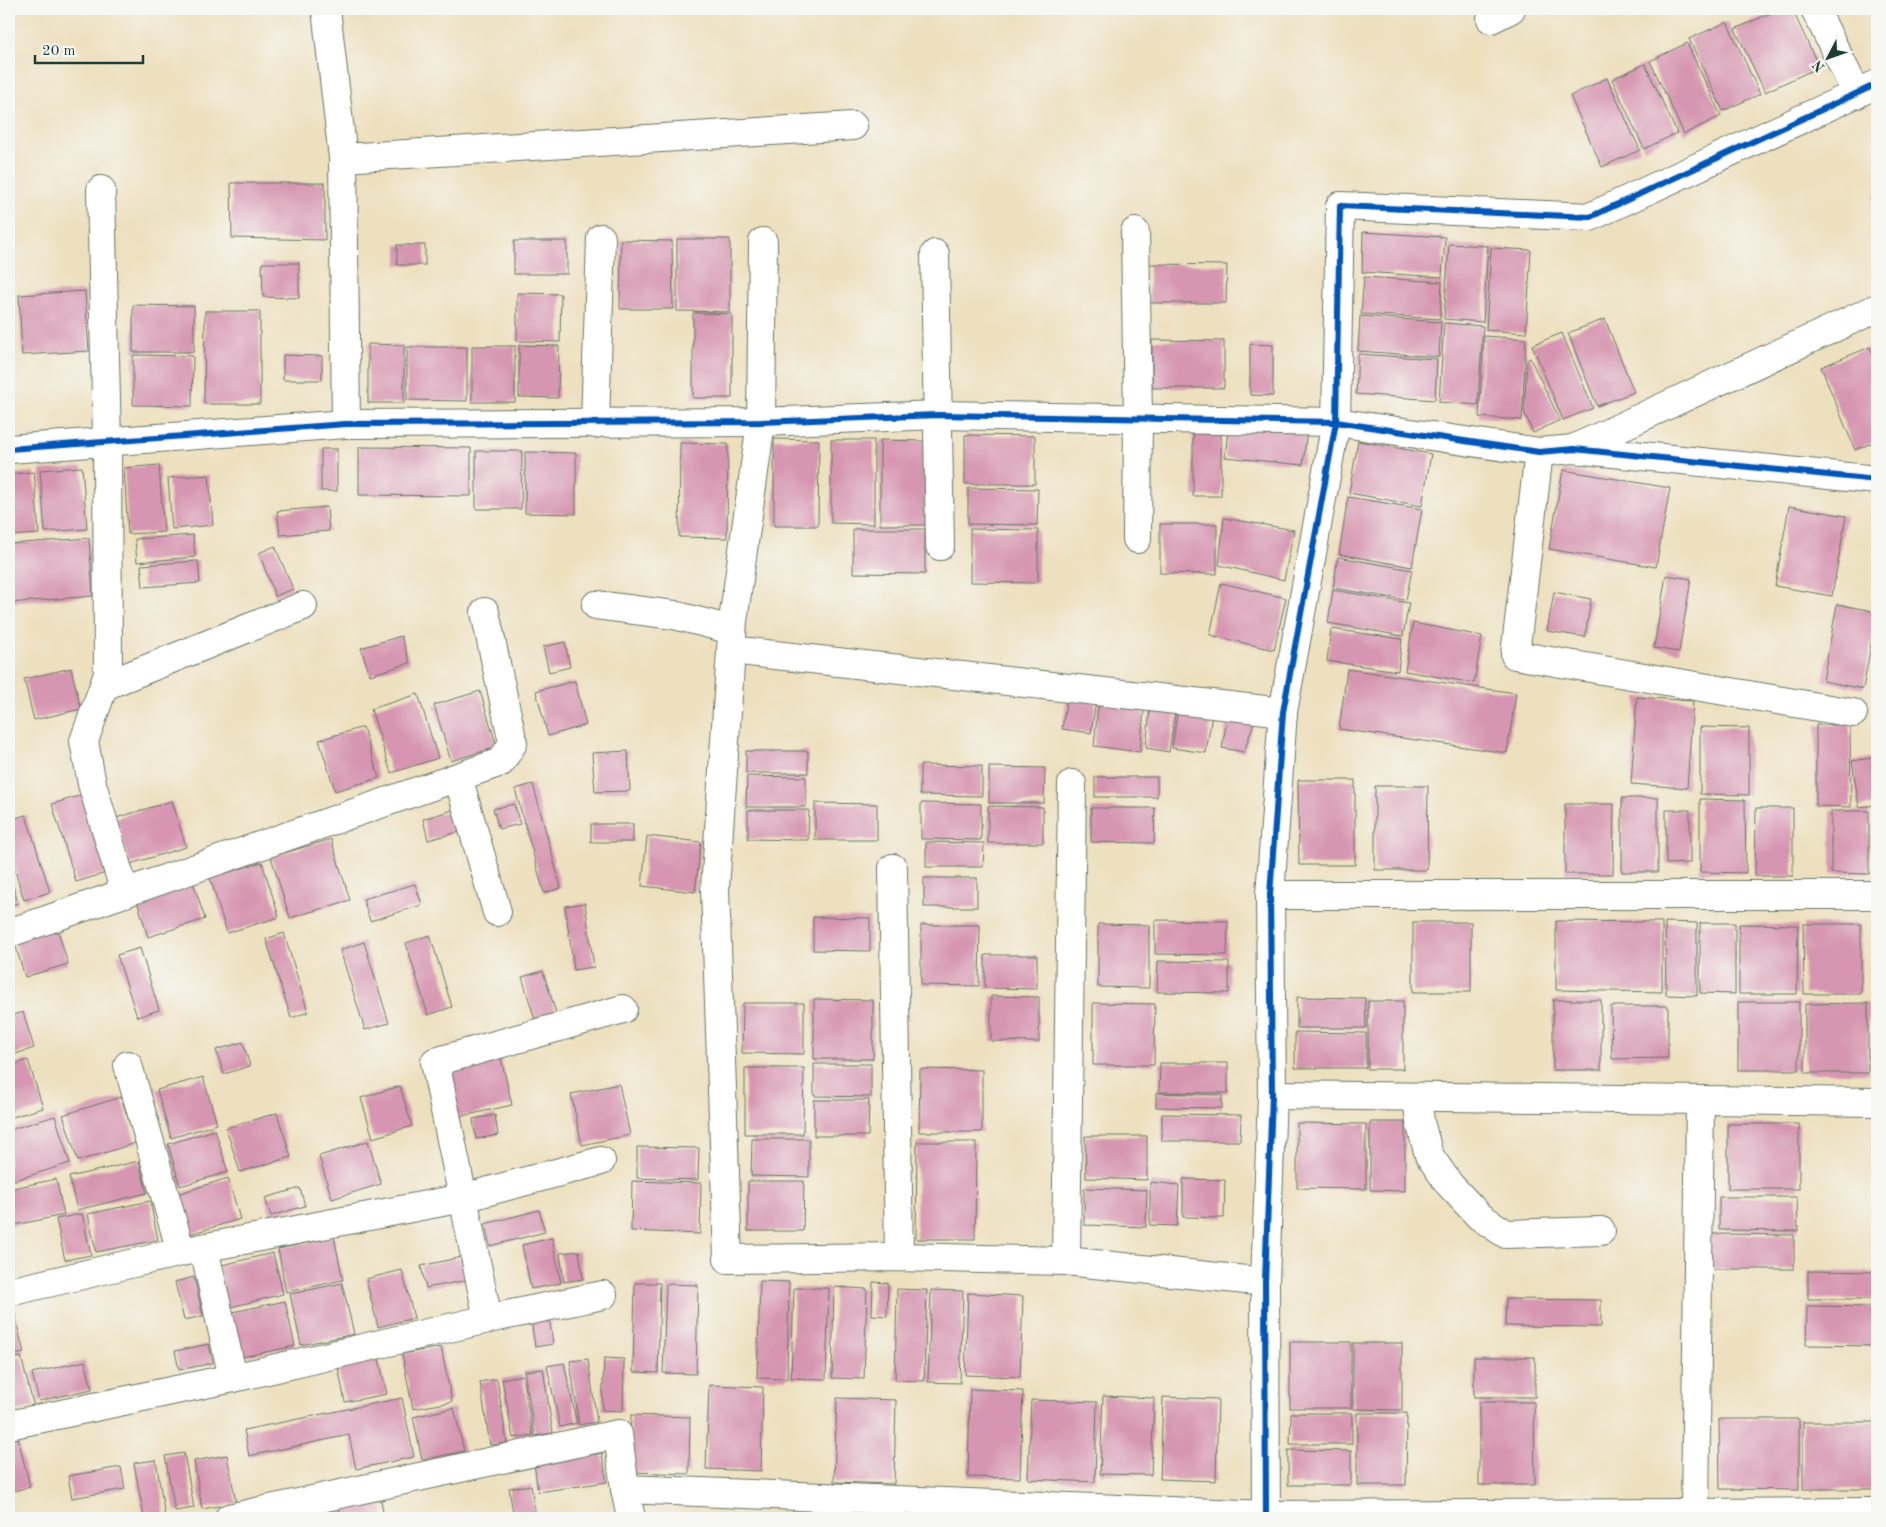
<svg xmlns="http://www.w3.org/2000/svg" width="1886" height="1527" viewBox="0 0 1886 1527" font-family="'Old Standard TT',serif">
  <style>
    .building { fill: #d695b0 }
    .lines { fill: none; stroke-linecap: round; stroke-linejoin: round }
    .minor-casing { stroke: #677665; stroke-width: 30 }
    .minor { stroke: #fff; stroke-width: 28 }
    .cycleway-casing { stroke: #f6f6f2; stroke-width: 9 }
    .cycleway { stroke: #0057b8; stroke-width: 6 }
  </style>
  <rect width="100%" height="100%" fill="#f6f6f2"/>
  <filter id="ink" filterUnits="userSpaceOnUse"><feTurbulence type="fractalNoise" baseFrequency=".02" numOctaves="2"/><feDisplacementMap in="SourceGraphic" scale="10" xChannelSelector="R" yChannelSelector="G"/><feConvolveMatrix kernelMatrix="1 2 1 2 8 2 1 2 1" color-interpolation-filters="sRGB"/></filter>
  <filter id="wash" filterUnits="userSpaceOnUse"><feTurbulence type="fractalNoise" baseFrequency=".0096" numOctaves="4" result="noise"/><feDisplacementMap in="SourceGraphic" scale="20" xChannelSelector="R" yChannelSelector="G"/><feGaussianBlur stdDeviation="1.12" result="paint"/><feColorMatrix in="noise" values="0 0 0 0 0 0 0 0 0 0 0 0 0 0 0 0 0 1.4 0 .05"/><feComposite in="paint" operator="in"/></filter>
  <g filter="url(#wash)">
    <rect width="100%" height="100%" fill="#ede0bf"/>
    <g id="blocks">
      <g class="building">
        <path d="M1780,9H1792L1819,67L1765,92L1735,29Z"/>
        <path d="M1727,22L1760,94L1723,111L1689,39Z"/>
        <path d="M1687,43L1721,116L1684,134L1650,61Z"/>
        <path d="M1645,64L1677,133L1644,149L1612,79Z"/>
        <path d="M1607,78L1640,150L1602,167L1570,96Z"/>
        <path d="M231,183H325V240L232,238Z"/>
        <path d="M1877,194V206L1873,196Z"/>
        <path d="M1363,232L1445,237L1442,277L1362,272Z"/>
        <path d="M677,239H730V312L677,311Z"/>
        <path d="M621,240L672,241L673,309H620Z"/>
        <rect x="514" y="241" width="53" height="33"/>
        <path d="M1449,244L1488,246L1483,322L1444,319Z"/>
        <rect x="397" y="245" width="28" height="20"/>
        <path d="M1491,248L1531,250L1526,333L1486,330Z"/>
        <path d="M262,263H299V298L263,297Z"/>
        <path d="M1149,264L1227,265L1226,303H1149Z"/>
        <path d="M1364,277L1442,282L1440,319L1361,314Z"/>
        <path d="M85,291L89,351L22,355L19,295Z"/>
        <path d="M517,293L561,294L560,342L517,341Z"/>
        <path d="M133,305L194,306V352H133Z"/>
        <path d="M205,311H260V404H204Z"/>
        <path d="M693,313L732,314V398H693Z"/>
        <path d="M1360,316L1441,322L1439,357L1358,351Z"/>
        <path d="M1605,319L1634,392L1597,406L1568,333Z"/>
        <path d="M1444,323L1483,326L1478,405L1439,402Z"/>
        <path d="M1562,333L1593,408L1563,420L1532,345Z"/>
        <path d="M1484,336L1526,339L1522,420L1479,417Z"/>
        <path d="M1152,340L1224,341V388H1152Z"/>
        <path d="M368,344L404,345V403H368Z"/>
        <path d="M1250,344L1273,345V396L1250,395Z"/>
        <path d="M519,345L559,346L558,398L519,397Z"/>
        <rect x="472" y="346" width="43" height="56"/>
        <path d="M407,347H467V401L407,400Z"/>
        <path d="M1870,347L1877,364V441L1855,450L1821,367Z"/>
        <path d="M1358,354L1437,359L1435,400L1356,394Z"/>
        <path d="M133,355L193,356L192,406L133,405Z"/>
        <path d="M283,355L322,356V380H283Z"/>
        <path d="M1530,358L1560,420L1533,433L1524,412L1527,360Z"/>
        <path d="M1229,421L1307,429L1303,465L1225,457Z"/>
        <rect x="1193" y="422" width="28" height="74"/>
        <path d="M965,435L1035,436V484H965Z"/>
        <path d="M774,439L819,440L818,526H774Z"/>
        <path d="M831,440H874V524L831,523Z"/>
        <path d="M880,440L926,441L925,525H880Z"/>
        <path d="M1358,441L1431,454L1422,506L1349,493Z"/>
        <path d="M680,443L728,444L727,538L679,537Z"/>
        <path d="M359,447L471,448V496L359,495Z"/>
        <rect x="321" y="449" width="16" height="42"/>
        <path d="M476,451H522L521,509H476Z"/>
        <path d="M525,452L576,453V514L525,513Z"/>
        <path d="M159,465L164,532L128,534L124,468Z"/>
        <path d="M82,467L87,529L45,532L40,470Z"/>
        <path d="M1563,470L1670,488L1656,567L1549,549Z"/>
        <path d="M34,472L39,534L9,536V474Z"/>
        <path d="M209,475L213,525L172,529L168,478Z"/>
        <path d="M968,488L1038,489L1037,525L968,524Z"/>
        <path d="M1348,497L1422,509L1412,567L1339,554Z"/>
        <path d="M1789,506L1846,516L1832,596L1775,586Z"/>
        <path d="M327,507L329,531L280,535L277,511Z"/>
        <path d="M1224,518L1294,530L1284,580L1219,565Z"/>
        <path d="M1160,524H1217V574L1160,573Z"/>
        <path d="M853,529H925V574L853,573Z"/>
        <path d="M970,529L1038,530V583L970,582Z"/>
        <path d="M193,535L195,557L137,562L135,539Z"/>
        <path d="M89,538L93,596L9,603V544Z"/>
        <path d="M275,546L293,589L275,596L259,553Z"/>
        <path d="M1338,557L1412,570L1406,600L1333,588Z"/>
        <path d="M198,561L200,583L143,587L141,565Z"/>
        <path d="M1666,575L1691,579L1679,652L1654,648Z"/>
        <path d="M1221,583L1286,598L1274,650L1210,635Z"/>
        <path d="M1333,590L1409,603L1403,636L1328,623Z"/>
        <path d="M1554,592L1591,599L1585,637L1547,631Z"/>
        <path d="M1837,604L1877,612L1863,689L1823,681Z"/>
        <path d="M1413,623L1482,636L1474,683L1405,671Z"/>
        <path d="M1331,629L1402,639L1398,671L1327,661Z"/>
        <path d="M401,636L410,663L370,675L361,648Z"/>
        <path d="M565,642L570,667L549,672L543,647Z"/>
        <path d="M71,668L81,709L34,720L24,679Z"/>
        <path d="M1347,669L1516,693L1507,753L1339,729Z"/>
        <path d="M575,681L586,725L548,736L536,691Z"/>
        <path d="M1068,690L1097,695L1091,733L1062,729Z"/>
        <path d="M480,691L497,747L451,761L434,705Z"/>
        <path d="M418,694L438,758L391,773L371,709Z"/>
        <path d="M1099,696L1145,701L1140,752L1094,746Z"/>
        <path d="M1637,697L1693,701L1687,788L1631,784Z"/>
        <path d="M1151,700L1177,703L1169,752L1146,748Z"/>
        <path d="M1179,702L1213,708L1206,753L1172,748Z"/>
        <path d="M1229,708L1258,711L1244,752L1222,748Z"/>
        <path d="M1816,725H1850L1851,807L1816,806Z"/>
        <path d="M363,727L379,778L335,791L319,740Z"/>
        <path d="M1700,727L1749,728V795L1700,794Z"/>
        <path d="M628,751L630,791L595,792L592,753Z"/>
        <rect x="746" y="751" width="62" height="22"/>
        <path d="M1877,757V805L1859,807L1852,761Z"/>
        <path d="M920,765L982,766V796L920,795Z"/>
        <path d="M989,767L1045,768L1044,803H989Z"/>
        <path d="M747,776L806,777V807H746Z"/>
        <rect x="1095" y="777" width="62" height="20"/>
        <path d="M1298,780H1355V865H1299Z"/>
        <path d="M533,784L561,888L544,893L515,789Z"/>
        <path d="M1375,786H1428L1427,870H1375Z"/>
        <path d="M89,793L113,871L76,882L52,804Z"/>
        <rect x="1622" y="798" width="36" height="74"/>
        <path d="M1700,799L1745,800L1746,873L1700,872Z"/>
        <path d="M172,801L186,847L130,864L116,818Z"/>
        <path d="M815,803L877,804V840H815Z"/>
        <path d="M921,803L981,804V840L921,839Z"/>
        <path d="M514,804L520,824L499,829L493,809Z"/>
        <path d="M1565,804H1614L1613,874H1565Z"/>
        <path d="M988,806L1043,807V843H988Z"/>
        <path d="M1874,807H1877V872H1875Z"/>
        <path d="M1091,808H1155L1154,843L1091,842Z"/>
        <path d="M1756,808H1793V876H1755Z"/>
        <path d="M456,809L462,831L428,840L423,819Z"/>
        <path d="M748,810H809L808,840L748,839Z"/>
        <path d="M1666,810H1690V863L1666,864Z"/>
        <path d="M1831,811H1869V874L1831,873Z"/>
        <path d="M26,815L50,892L24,900L9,851V820Z"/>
        <rect x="591" y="824" width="42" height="18"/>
        <path d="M647,836L701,842L695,892L642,886Z"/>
        <path d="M331,839L350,900L290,918L271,857Z"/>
        <path d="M926,842L984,843L983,867H926Z"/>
        <path d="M262,862L279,917L227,933L210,878Z"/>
        <path d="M9,873L18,903L9,906Z"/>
        <rect x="924" y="878" width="53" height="29"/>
        <path d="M192,879L205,919L148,937L136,897Z"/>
        <path d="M415,884L422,905L370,921L363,899Z"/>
        <path d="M585,903L594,967L574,970L565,906Z"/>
        <path d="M813,917L870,918V951L813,950Z"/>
        <path d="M1155,920L1228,921L1227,955L1155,954Z"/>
        <path d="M1556,921L1662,922V992L1556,990Z"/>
        <rect x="1413" y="922" width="58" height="70"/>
        <path d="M1665,922L1697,923V996L1666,995Z"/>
        <path d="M1700,923H1735V994L1700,993Z"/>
        <path d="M56,924L68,964L25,977L13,937Z"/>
        <path d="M1098,924L1149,925V988L1098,987Z"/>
        <path d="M1739,924L1798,925L1797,994H1739Z"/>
        <path d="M1803,924H1861V994H1804Z"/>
        <path d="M921,925H980L979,986L921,985Z"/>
        <path d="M284,933L308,1012L291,1018L266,939Z"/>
        <path d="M430,935L452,1007L428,1015L406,943Z"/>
        <path d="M364,942L389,1023L365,1030L340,950Z"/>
        <path d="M140,948L159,1010L137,1017L117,955Z"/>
        <path d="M985,955H1037V989L985,988Z"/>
        <path d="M1158,961L1229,962V993L1157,992Z"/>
        <path d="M543,971L557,1016L536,1023L522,977Z"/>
        <path d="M991,996L1039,997V1042L991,1041Z"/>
        <path d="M1297,997L1365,998L1366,1028H1297Z"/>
        <path d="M814,999L873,1000V1059H814Z"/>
        <rect x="1553" y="1000" width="48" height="70"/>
        <rect x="1368" y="1001" width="35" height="68"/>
        <rect x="1738" y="1002" width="61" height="68"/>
        <path d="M743,1003H804V1054L742,1053Z"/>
        <path d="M1093,1003L1155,1004L1154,1065H1093Z"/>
        <path d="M1868,1003V1073H1805V1004Z"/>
        <path d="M1611,1006H1668V1058L1612,1059Z"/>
        <path d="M23,1012L34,1048L9,1056V1016Z"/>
        <path d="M1295,1032L1366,1033V1068H1295Z"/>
        <path d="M243,1042L250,1066L224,1074L216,1050Z"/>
        <path d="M501,1058L512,1105L454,1118L443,1070Z"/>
        <path d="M28,1060L43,1108L9,1118V1066Z"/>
        <path d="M1160,1063H1228V1093L1159,1092Z"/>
        <path d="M814,1064H871V1097L814,1096Z"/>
        <path d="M745,1068H804L803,1134H745Z"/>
        <path d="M920,1069L982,1070V1132H919Z"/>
        <path d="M203,1077L217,1124L171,1138L157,1090Z"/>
        <path d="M619,1084L630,1135L582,1145L571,1094Z"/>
        <path d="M400,1086L412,1126L373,1138L361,1098Z"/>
        <path d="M1156,1093L1222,1095V1108L1156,1107Z"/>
        <path d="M121,1097L136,1143L78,1161L63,1115Z"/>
        <path d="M814,1100H869L868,1136H814Z"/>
        <path d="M277,1113L291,1157L240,1172L226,1128Z"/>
        <path d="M1162,1114L1241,1115L1240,1141H1162Z"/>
        <path d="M495,1115L498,1135L476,1139L473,1119Z"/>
        <path d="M55,1116L70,1163L9,1182V1130Z"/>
        <path d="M1370,1122H1405V1191L1370,1190Z"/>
        <path d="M1297,1123L1366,1124V1189L1297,1188Z"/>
        <rect x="1728" y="1124" width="71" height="65"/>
        <path d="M215,1130L228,1172L180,1186L168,1144Z"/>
        <path d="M1085,1136H1147V1180L1086,1178Z"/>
        <path d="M752,1139H809V1177L751,1176Z"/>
        <path d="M368,1141L381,1184L332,1199L319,1156Z"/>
        <path d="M917,1142H976L975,1239H916Z"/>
        <path d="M637,1147L699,1148L698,1180L637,1178Z"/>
        <path d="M139,1161L147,1193L77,1210L69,1177Z"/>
        <path d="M228,1178L240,1219L187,1235L174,1195Z"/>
        <path d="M56,1179L64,1215L10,1226L9,1189Z"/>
        <path d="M1183,1179L1225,1180L1224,1218L1183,1217Z"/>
        <path d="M632,1181L701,1183L700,1234L631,1231Z"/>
        <path d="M748,1181H804L803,1231H748Z"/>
        <path d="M1150,1182L1179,1185L1177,1226L1150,1225Z"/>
        <path d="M300,1188L305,1206L271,1216L265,1198Z"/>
        <path d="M1084,1188L1147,1190L1146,1227L1084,1225Z"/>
        <path d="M1719,1197H1797L1798,1231L1719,1230Z"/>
        <path d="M150,1201L158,1240L96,1252L88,1214Z"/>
        <path d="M539,1210L545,1232L490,1246L485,1224Z"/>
        <path d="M82,1214L91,1255L65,1260L56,1219Z"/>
        <path d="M1710,1234L1794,1235V1269H1710Z"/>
        <path d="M334,1237L343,1280L286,1292L278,1249Z"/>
        <path d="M552,1238L561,1283L531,1289L522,1245Z"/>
        <path d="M579,1251L583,1279L564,1282L560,1253Z"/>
        <path d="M273,1253L283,1294L227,1308L218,1266Z"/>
        <path d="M462,1257L468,1280L426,1288L421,1266Z"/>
        <path d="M402,1270L414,1318L378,1327L366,1279Z"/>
        <path d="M1808,1271L1877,1272V1299H1808Z"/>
        <path d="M194,1277L203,1316L184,1320L175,1282Z"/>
        <path d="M760,1281L789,1282L787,1379L757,1378Z"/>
        <path d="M873,1282L888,1283L887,1316L872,1315Z"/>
        <path d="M342,1283L354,1334L301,1345L290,1294Z"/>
        <path d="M635,1283H660L658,1373L633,1372Z"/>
        <path d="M666,1284L698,1285L696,1374L663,1373Z"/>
        <path d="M834,1287L867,1289L864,1379L832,1378Z"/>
        <path d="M794,1288H829L826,1379L791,1378Z"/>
        <path d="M897,1289L927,1290L924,1381L895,1380Z"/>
        <path d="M931,1290L963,1291L960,1383L928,1382Z"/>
        <path d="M968,1293L1023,1296L1020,1377L965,1375Z"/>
        <path d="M1506,1299L1601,1300V1327L1505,1326Z"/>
        <path d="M285,1301L295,1346L237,1358L228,1313Z"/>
        <path d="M1807,1306L1877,1307V1346L1806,1345Z"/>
        <path d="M13,1307L24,1353L9,1356V1308Z"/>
        <path d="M549,1316L553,1344L535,1347L531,1318Z"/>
        <rect x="1290" y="1342" width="61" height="66"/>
        <path d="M1353,1343H1402V1410L1353,1409Z"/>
        <path d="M209,1344L213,1363L179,1370L175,1351Z"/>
        <path d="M441,1347L452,1402L413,1409L402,1354Z"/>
        <path d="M21,1357L34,1407L9,1412V1360Z"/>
        <rect x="1474" y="1357" width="61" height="40"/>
        <path d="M604,1358L624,1359L623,1411L602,1410Z"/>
        <path d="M379,1359L387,1394L345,1402L338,1367Z"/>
        <path d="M588,1359L597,1422L579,1425L570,1361Z"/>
        <path d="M85,1361L92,1389L39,1401L32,1373Z"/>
        <path d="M564,1363L577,1423L560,1427L547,1366Z"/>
        <path d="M543,1369L553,1433L535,1436L524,1371Z"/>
        <path d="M522,1375L533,1435L513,1438L502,1379Z"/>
        <path d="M497,1379L507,1443L490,1445L480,1382Z"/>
        <path d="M709,1385L763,1387L761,1471L706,1469Z"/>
        <path d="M970,1389L1023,1391L1020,1478L968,1477Z"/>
        <path d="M1103,1396L1154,1398L1151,1475L1100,1474Z"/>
        <path d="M1163,1397L1218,1399L1216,1481L1160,1479Z"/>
        <path d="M402,1398L414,1457L356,1469L349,1435L249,1456L244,1430Z"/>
        <path d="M837,1398L896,1400L894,1484L834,1482Z"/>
        <path d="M1031,1400L1097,1402L1095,1482L1028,1479Z"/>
        <path d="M1479,1402H1534L1535,1485H1479Z"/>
        <path d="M454,1408L464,1451L422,1460L413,1417Z"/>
        <path d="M1291,1413H1352V1444H1290Z"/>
        <path d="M1357,1413H1407L1406,1485H1357Z"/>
        <path d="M631,1415L690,1417L689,1474L629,1472Z"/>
        <path d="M1719,1419H1799V1490L1720,1489Z"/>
        <rect x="1803" y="1422" width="74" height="67"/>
        <path d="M18,1438L30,1487L9,1492V1441Z"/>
        <path d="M1288,1450L1351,1451V1485H1288Z"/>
        <path d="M184,1453L194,1508L175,1511L165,1456Z"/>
        <path d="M602,1453L607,1482L538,1492L534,1463Z"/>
        <path d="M227,1455L236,1503L202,1509L194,1461Z"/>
        <path d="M156,1460L165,1517L144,1518L134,1463Z"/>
        <path d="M121,1467L125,1489L72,1498L68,1476Z"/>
        <path d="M531,1485L536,1518H514L509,1488Z"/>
        <path d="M381,1500L384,1518H341L339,1507Z"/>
        <path d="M332,1511L333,1518H295V1516Z"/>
      </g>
    </g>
  </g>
  <g filter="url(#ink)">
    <use href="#blocks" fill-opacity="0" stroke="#677665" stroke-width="1"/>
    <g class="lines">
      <defs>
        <g id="minor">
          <path d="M326,9L343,158L346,424"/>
          <path d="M1815,9L1857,94"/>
          <path d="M1491,19L1511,9"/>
          <path d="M343,158L853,126"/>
          <path d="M101,190L107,441L108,674L84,741L92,784L125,893"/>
          <path d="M1135,232L1138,417L1137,539"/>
          <path d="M763,242L761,422L733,621L715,889L728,1259L899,1257L1066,1261L1265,1282"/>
          <path d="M935,254L940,546"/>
          <path d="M595,424L601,238"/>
          <path d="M1575,448L1877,308"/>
          <path d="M9,449L346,424L761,422L938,415L1336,422L1539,452L1574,449L1877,480"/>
          <path d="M1539,452L1515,655L1853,713"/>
          <path d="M596,605L674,615L732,630"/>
          <path d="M731,650L1283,712"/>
          <path d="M104,686L303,606"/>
          <path d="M458,777L497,912"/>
          <path d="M893,868L899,1257"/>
          <path d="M1270,895H1877"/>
          <path d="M9,933L501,762L513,743L485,612"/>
          <path d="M128,1065L181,1252"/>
          <path d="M1272,1095L1877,1102"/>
          <path d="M1417,1097L1420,1122L1429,1155L1449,1184L1479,1216L1506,1234L1601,1231"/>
          <path d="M204,1248L233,1378"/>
          <path d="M1066,1261L1072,784"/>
          <path d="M9,1292L181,1252L463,1198L601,1161"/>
          <path d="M488,1319L435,1062L623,1009"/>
          <path d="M9,1425L233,1378L488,1319L603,1295"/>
          <path d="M1695,1514L1700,1101"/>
          <path d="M229,1518L618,1434L625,1489"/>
          <path d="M631,1518L625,1489L1266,1515L1877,1512"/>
          <path d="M1266,1518L1265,1282L1272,1095L1270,895L1283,712L1336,422L1340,206L1590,217L1877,84"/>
        </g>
      </defs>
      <use href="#minor" class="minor-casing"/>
      <use href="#minor" class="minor"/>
      <defs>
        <g id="cycleway">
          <path d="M9,449L346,424L761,422L938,415L1336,422L1539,452L1574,449L1877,480"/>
          <path d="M1266,1518L1265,1282L1272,1095L1270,895L1283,712L1336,422L1340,206L1590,217L1877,84"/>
        </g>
      </defs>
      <use href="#cycleway" class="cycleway-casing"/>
      <use href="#cycleway" class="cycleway"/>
    </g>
  </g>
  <rect width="1886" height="1527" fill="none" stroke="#f6f6f2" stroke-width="30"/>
  <g transform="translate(1828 58) rotate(229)" stroke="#f6f6f2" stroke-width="4" paint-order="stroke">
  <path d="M0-4L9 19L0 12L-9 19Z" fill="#1f3d34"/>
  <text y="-8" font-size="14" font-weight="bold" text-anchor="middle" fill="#1f3d34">N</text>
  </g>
  <path d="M35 55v8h108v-8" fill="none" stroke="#1f3d34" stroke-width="2.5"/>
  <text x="42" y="55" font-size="15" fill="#1f3d34" stroke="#f6f6f2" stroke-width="4" paint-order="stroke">20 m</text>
</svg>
